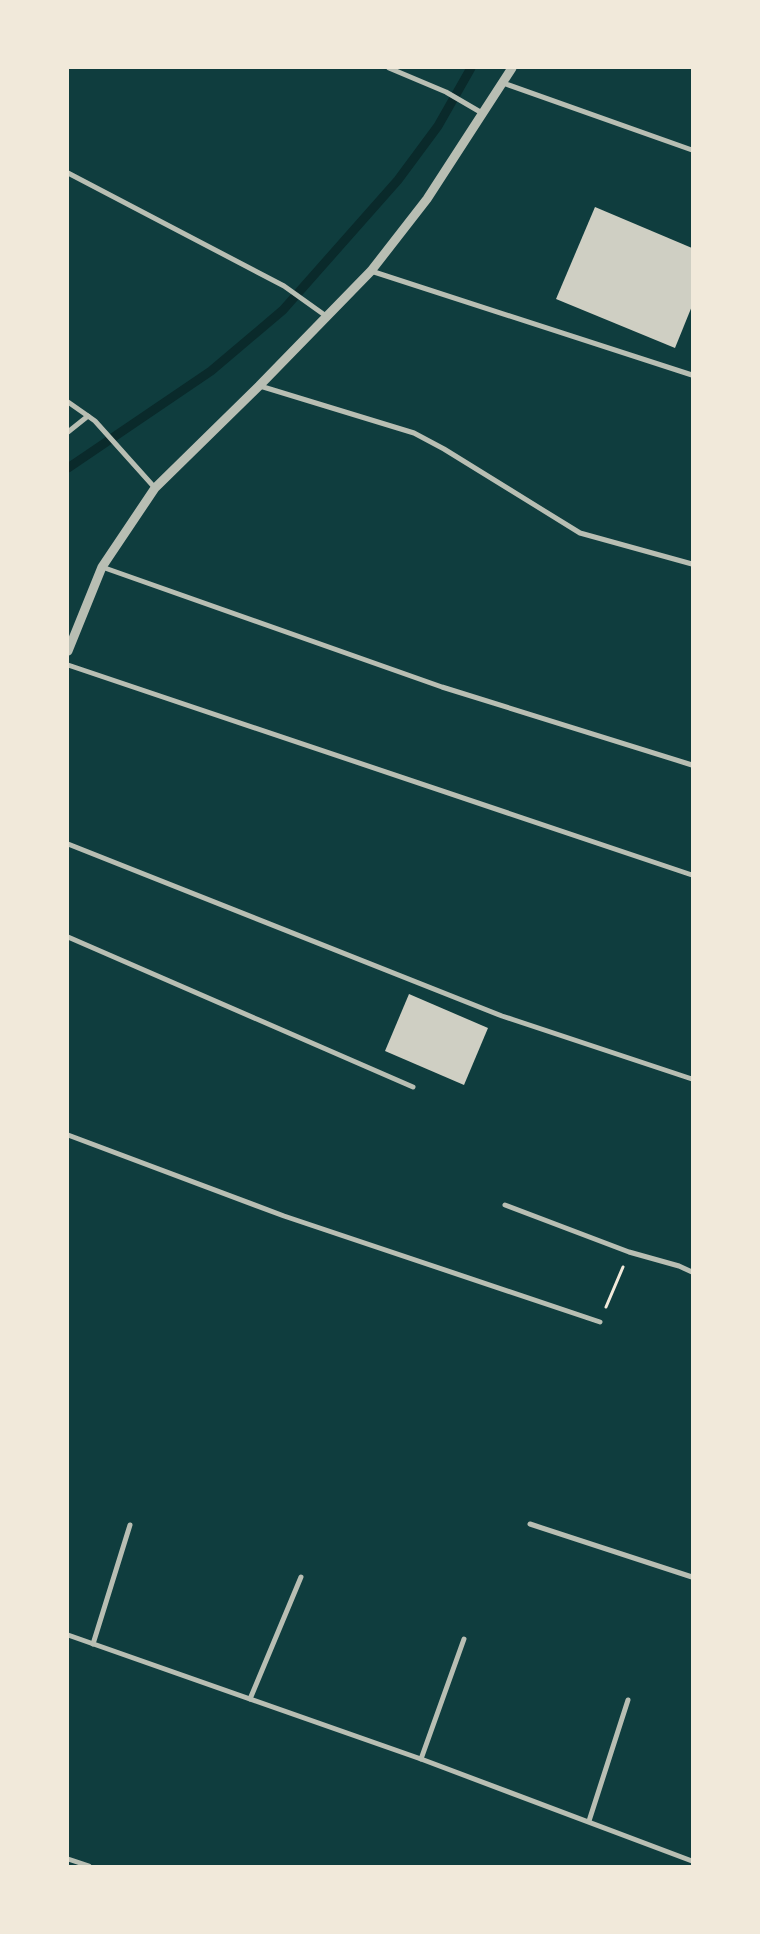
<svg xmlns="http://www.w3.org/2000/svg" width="760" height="1934" viewBox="0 0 760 1934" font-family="Georgia,serif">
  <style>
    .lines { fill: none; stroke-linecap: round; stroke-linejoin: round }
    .stream { stroke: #0a2a2b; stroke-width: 9 }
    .building { fill: #cfcfc3 }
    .path { stroke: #f1e9da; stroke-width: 3 }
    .minor { stroke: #b8beb3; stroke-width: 5 }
    .tertiary { stroke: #b8beb3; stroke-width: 9 }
  </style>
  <rect width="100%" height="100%" fill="#0f3d3e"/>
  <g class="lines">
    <path class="stream" d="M68,468L211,371L283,310L398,180L438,126L471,68"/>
  </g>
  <g class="building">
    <path d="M595,207L692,248V306L675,348L556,299Z"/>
    <path d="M409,994L488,1028L464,1085L385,1051Z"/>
  </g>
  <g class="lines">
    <path class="path" d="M606,1307L623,1267"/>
    <g class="minor">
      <path d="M389,68L446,92L482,113"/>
      <path d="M503,83L692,150"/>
      <path d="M68,173L284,286L326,316"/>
      <path d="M371,271L692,375"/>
      <path d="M260,386L414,433L444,449L580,533L692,564"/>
      <path d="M68,402L88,416"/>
      <path d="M68,432L88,416L95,421L155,488"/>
      <path d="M102,567L442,687L692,765"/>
      <path d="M68,665L692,875"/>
      <path d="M68,844L502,1016L692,1079"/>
      <path d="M68,937L413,1087"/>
      <path d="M68,1135L284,1216L600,1322"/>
      <path d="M505,1205L629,1252L679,1266L692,1272"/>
      <path d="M530,1524L692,1577"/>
      <path d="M68,1635L421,1759L692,1861"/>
      <path d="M93,1644L130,1525"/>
      <path d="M250,1699L301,1577"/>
      <path d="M421,1759L464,1639"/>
      <path d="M589,1821L628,1700"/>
      <path d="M68,1859L89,1866"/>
    </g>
    <path class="tertiary" d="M68,651L102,567L155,488L259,386L371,271L427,199L512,68"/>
  </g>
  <rect width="760" height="1934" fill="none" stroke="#f1e9da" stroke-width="138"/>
</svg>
